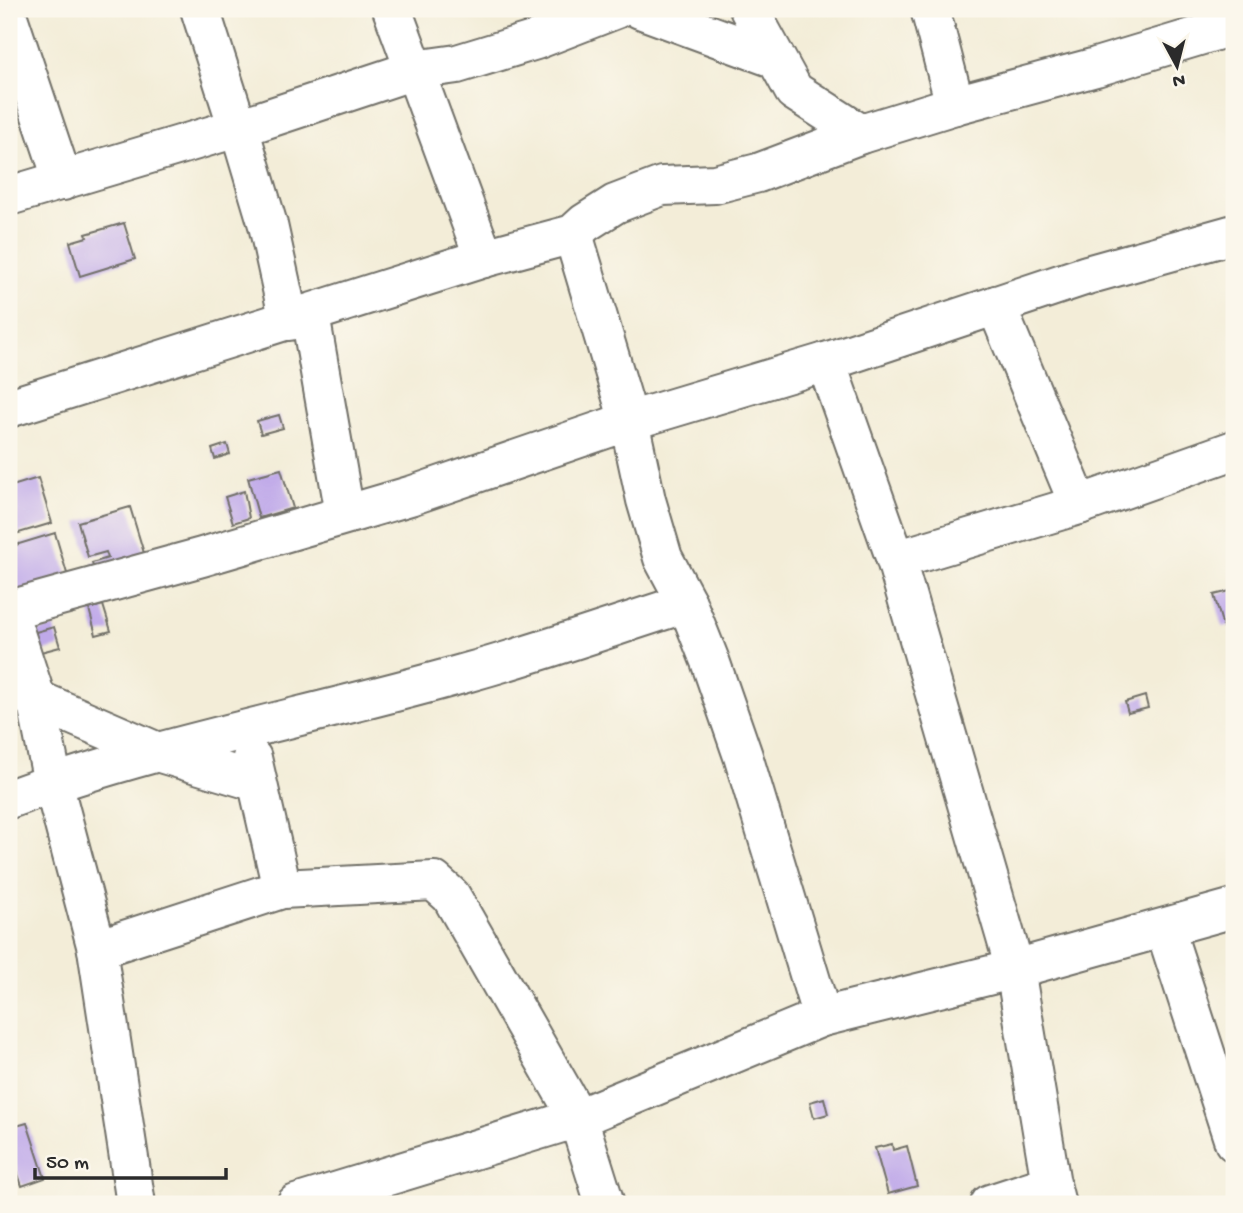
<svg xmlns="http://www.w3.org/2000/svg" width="1243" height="1213" viewBox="0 0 1243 1213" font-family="'Gochi Hand',sans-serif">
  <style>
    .building { fill: #bfa9e9 }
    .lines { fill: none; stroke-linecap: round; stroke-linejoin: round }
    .minor-casing { stroke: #716f68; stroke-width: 42 }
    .minor { stroke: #fff; stroke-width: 38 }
  </style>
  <rect width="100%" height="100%" fill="#fbf7ec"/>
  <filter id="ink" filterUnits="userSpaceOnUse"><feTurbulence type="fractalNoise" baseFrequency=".0143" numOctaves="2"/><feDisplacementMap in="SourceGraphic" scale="14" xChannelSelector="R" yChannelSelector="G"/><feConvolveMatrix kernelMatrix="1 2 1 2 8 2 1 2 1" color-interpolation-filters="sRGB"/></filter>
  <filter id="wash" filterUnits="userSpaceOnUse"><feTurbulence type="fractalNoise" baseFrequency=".00686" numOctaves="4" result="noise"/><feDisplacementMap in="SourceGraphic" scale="28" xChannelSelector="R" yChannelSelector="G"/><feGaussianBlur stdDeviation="1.57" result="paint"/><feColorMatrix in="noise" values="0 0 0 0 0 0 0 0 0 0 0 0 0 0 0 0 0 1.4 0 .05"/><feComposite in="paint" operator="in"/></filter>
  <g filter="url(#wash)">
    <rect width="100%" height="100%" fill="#f3edd8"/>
    <g id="blocks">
      <g class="building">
        <path d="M124,223L135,259L80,276L70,242L87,237L86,234Z"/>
        <path d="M279,415L283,428L261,434L257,421Z"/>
        <path d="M227,444L230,454L215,459L212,449Z"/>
        <path d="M281,469L293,508L259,518L248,478Z"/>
        <path d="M38,478L52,523L9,536V487Z"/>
        <path d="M244,491L249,518L233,523L225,497Z"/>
        <path d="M130,507L147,563L96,578L92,563L108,558L106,552L88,557L78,522Z"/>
        <path d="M55,533L71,587L9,605V547Z"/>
        <path d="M1234,590V624L1223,627L1214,595Z"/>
        <path d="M103,605L111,631L96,635L89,609Z"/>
        <path d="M54,627L60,647L37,653L32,633Z"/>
        <path d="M1145,696L1148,708L1128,713L1125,702Z"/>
        <path d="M824,1098L828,1114L814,1118L810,1102Z"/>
        <path d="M27,1123L45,1178L22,1186L9,1147V1128Z"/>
        <path d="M892,1144L893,1150L907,1146L917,1186L888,1194L875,1148Z"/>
      </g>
    </g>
  </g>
  <g filter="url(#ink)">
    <use href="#blocks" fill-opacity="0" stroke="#716f68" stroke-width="2"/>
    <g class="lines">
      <defs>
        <g id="minor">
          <path d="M200,9L238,128"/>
          <path d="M392,9L484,258"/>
          <path d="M640,9L776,59"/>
          <path d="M749,9L794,91L861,134"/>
          <path d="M930,9L955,105"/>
          <path d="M9,20L63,181"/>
          <path d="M239,128L268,225L289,321"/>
          <path d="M9,196L260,121L414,70L457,64L536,40L616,9"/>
          <path d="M573,234L629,421L646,500L663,558L687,603L710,661L743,756L822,1017"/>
          <path d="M996,305L1079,505"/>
          <path d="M310,315L345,514"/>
          <path d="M826,362L896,560L1015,969L1051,1184L1056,1204"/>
          <path d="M9,408L484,258L573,234L585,223L615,204L662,186L715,184L758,173L861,134L955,105L1096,67L1232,26"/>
          <path d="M896,560L1079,505L1234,450"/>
          <path d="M9,610L202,557L413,495L629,421L826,362L1087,275L1234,234"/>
          <path d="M9,615L36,698L53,783L97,949L136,1204"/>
          <path d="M17,691L160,753L257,782"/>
          <path d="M252,758L282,889"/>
          <path d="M9,799C158,744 316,716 469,672C542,652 614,626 687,603"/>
          <path d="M1165,929L1234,1142"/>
          <path d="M97,949L282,889L434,881L451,896L578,1118L605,1204"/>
          <path d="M296,1204L578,1118L822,1017L1015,969L1234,908"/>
          <path d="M990,1204L1051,1184"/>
        </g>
      </defs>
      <use href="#minor" class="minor-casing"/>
      <use href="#minor" class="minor"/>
    </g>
  </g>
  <rect width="1243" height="1213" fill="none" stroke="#fbf7ec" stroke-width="35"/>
  <g transform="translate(1177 66) rotate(173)" stroke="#fbf7ec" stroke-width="5" paint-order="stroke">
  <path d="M0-5L12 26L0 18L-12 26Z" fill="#2b2b2b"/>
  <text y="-10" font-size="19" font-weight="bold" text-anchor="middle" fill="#2b2b2b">N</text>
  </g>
  <path d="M35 1168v10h191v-10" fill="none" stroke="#2b2b2b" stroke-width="3.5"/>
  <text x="46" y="1168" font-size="21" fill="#2b2b2b" stroke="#fbf7ec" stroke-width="5" paint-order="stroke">50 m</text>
</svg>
